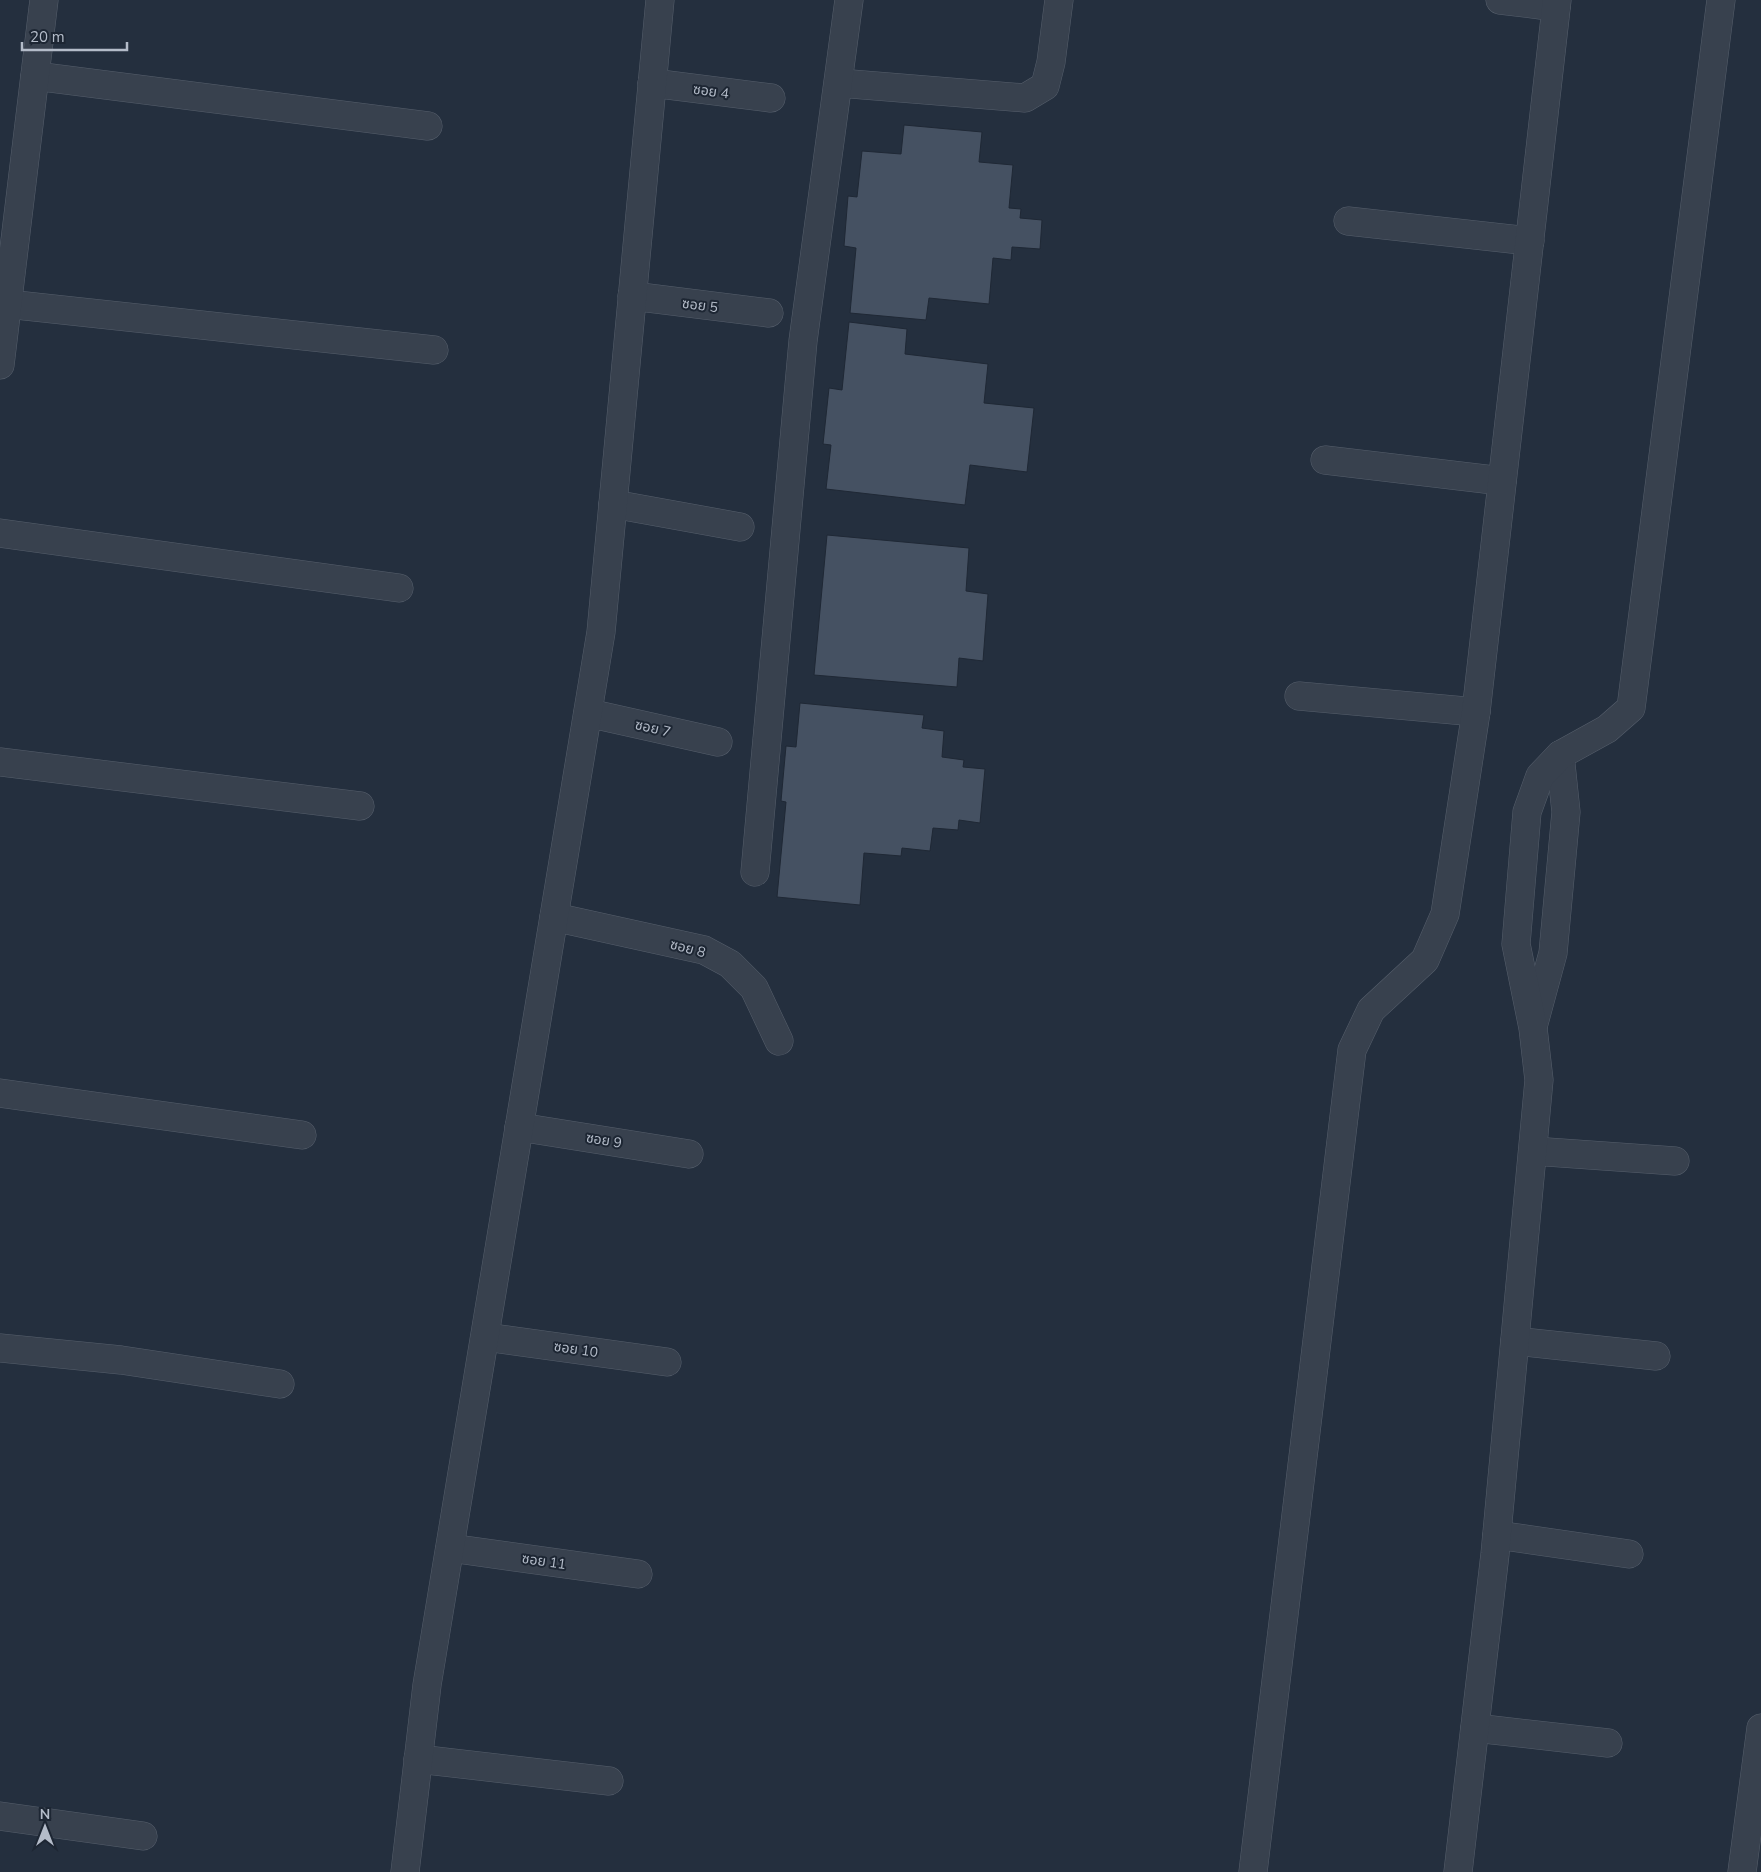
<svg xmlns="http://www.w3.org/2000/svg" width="1761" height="1872" viewBox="0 0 1761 1872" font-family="'Nunito Sans','Noto Sans Thai',sans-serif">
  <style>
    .building { fill: #455162; stroke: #1f2835 }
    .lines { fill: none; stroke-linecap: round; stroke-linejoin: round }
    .minor-casing { stroke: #565f6c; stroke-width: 29 }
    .minor { stroke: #38414e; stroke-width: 28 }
    .labels { text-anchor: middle; stroke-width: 4; stroke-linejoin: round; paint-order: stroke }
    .street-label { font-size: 14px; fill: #b4bcc9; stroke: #1d2633 }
  </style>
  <rect width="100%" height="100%" fill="#242f3e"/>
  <g class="building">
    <path d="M904,125L982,132L979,162L1013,165L1009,208L1021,209L1020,218L1042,220L1040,249L1012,247L1011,260L993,258L989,304L929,298L926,320L850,313L856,248L844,246L848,196L857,197L862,151L901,154Z"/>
    <path d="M849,322L907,329L905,354L988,364L984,403L1034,408L1027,472L970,465L965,505L826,489L831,445L823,444L829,388L842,390Z"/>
    <path d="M827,535L969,548L966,591L988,594L983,661L959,658L957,687L814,675Z"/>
    <path d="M800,703L924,715L922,728L944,731L942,757L964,760L963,767L985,769L980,823L959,820L958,830L933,828L930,851L902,848L901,856L864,853L860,905L777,897L786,802L781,801L786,746L796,747Z"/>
  </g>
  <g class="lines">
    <defs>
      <g id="minor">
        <path d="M1500,0L1556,7"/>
        <path d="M35,76L428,126"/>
        <path d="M652,83L771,98"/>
        <path d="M839,83L1025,98L1045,86L1051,62L1059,0"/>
        <path d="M1348,221L1530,241"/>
        <path d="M632,296L769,313"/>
        <path d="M7,304L434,350"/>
        <path d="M0,365L44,0"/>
        <path d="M1325,460L1502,481"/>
        <path d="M613,504L740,527"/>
        <path d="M0,533L399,588"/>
        <path d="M1299,696L1476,712"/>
        <path d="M588,713L718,742"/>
        <path d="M0,762L360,806"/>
        <path d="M755,872L803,341L849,0"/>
        <path d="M554,917L704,950L730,964L754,988L779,1041"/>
        <path d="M1534,1023L1553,953L1566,812L1560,755"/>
        <path d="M0,1093L302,1135"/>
        <path d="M519,1127L689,1154"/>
        <path d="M1533,1151L1675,1161"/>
        <path d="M485,1337L667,1362"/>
        <path d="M1515,1341L1656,1356"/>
        <path d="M0,1348L121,1360L280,1384"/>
        <path d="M1497,1535L1629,1554"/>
        <path d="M450,1548L638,1574"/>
        <path d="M1475,1728L1608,1743"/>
        <path d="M418,1759L609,1781"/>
        <path d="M0,1816L143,1836"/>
        <path d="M405,1872L427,1685L601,632L660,0"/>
        <path d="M1253,1872L1352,1050L1371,1010L1425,960L1445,914L1476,712L1557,0"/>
        <path d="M1458,1872L1495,1554L1539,1080L1533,1028L1516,944L1527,812L1540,776L1560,755L1607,729L1631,708L1721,0"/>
        <path d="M1742,1872L1761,1728"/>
      </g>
    </defs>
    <use href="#minor" class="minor-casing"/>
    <use href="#minor" class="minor"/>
  </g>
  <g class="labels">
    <g class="street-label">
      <text transform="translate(711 91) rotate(8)" y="5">ซอย 4</text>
      <text transform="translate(700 305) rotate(7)" y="5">ซอย 5</text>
      <text transform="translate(653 728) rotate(13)" y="5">ซอย 7</text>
      <text transform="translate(688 948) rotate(15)" y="5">ซอย 8</text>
      <text transform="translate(604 1140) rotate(9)" y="5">ซอย 9</text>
      <text transform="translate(576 1349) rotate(8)" y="5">ซอย 10</text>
      <text transform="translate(544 1561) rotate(8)" y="5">ซอย 11</text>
    </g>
  </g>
  <g transform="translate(45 1827)" stroke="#1d2633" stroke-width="4" paint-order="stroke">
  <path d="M0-4L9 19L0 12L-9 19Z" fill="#b4bcc9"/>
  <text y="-8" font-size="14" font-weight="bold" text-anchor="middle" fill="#b4bcc9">N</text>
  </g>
  <path d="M22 42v8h105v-8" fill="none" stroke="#b4bcc9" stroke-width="2.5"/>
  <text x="30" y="42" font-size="15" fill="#b4bcc9" stroke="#1d2633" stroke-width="4" paint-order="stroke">20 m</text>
</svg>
